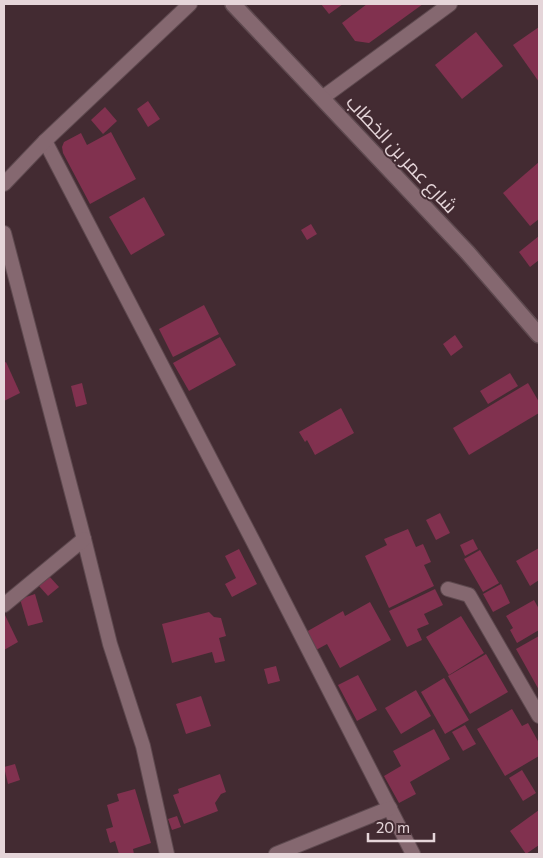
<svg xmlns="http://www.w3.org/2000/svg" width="543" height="858" viewBox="0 0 543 858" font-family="Commissioner,Cairo,sans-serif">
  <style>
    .building { fill: #81314f }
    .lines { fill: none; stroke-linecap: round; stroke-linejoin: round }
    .lane-casing { stroke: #5e494f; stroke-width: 16 }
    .secondary-casing { stroke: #5e494f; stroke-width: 18 }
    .lane { stroke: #856870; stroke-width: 14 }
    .secondary { stroke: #856870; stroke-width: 15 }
    .labels { text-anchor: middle; stroke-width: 4; stroke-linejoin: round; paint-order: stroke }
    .street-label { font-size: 19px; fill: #e5d5d9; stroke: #432b32 }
  </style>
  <rect width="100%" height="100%" fill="#432b32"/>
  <g class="building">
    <path d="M321,4H343L329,14Z"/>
    <path d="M367,4H423L369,43L355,41L342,23Z"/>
    <path d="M539,27V82L513,45Z"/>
    <path d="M476,32L503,66L462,99L435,65Z"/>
    <path d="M148,101L160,119L148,127L137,109Z"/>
    <path d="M105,107L117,121L103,134L91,120Z"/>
    <path d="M111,132L136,179L90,204L63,153L62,147L64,142L81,133L87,145Z"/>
    <path d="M539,162V219L530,226L503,193Z"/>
    <path d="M144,197L165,235L131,255L109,217Z"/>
    <path d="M311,224L317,234L307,240L301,230Z"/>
    <path d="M539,236V260L530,267L519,252Z"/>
    <path d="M204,305L219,334L173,357L159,329Z"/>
    <path d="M455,335L463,347L451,356L443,344Z"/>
    <path d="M220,337L236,365L189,391L173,363Z"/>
    <path d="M6,362L20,393L4,401V363Z"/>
    <path d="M510,373L518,386L488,404L480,391Z"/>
    <path d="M82,383L87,404L76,407L71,386Z"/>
    <path d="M528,383L539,402V413L469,455L453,428Z"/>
    <path d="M341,408L354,433L315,455L307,440L305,442L299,432Z"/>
    <path d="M440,513L450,533L436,540L426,520Z"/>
    <path d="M408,529L416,547L423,544L431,562L424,565L434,586L389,608L365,556L387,545L384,539Z"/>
    <path d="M473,539L478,549L465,556L460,545Z"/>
    <path d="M539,548V580L530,586L516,561Z"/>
    <path d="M239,549L257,584L232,597L225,584L236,578L225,556Z"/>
    <path d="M480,550L499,583L483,592L464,559Z"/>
    <path d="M49,576L59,587L48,596L39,586Z"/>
    <path d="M501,584L510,603L493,612L483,594Z"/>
    <path d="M435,589L443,605L424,614L429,624L417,629L422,640L407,647L389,611Z"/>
    <path d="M35,594L43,622L28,626L20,599Z"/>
    <path d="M534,600L539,609V630L517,643L510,630L513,628L506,616Z"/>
    <path d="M370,602L391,640L340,668L327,644L316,650L306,632L343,611L345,616Z"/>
    <path d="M209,612L214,617L221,618L226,636L219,638L225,661L215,663L212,652L172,663L162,624Z"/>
    <path d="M4,613L18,642L4,650Z"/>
    <path d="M461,616L484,653L449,675L426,637Z"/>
    <path d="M539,636V690L516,649Z"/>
    <path d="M486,654L508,692L470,714L448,676Z"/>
    <path d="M276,666L280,681L268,684L264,669Z"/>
    <path d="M358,675L377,710L357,721L338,685Z"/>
    <path d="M444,678L469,720L445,734L421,692Z"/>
    <path d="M416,690L431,716L401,734L385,708Z"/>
    <path d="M201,696L211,726L186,734L176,704Z"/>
    <path d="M512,709L522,726L528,723L539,743V756L505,776L477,729Z"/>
    <path d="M465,725L476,744L463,751L452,732Z"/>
    <path d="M434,729L450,759L410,782L416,794L399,803L384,776L401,766L393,751Z"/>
    <path d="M15,764L20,780L8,784L4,767Z"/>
    <path d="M522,770L536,793L523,801L509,778Z"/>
    <path d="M220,774L226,792L221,794L215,803L218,811L184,824L173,795L179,793L178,789Z"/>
    <path d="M135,789L151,843L133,849L134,854H119L115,841L110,843L106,829L113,827L107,805L119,801L117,794Z"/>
    <path d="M539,810V845L526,854L510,831Z"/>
    <path d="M177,816L181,827L172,830L168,819Z"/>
  </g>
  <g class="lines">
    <defs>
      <g id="lane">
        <path d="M322,98L450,4"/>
        <path d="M45,141L253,541L413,854"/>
        <path d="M4,184L45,141L190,4"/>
        <path d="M4,233L84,539L110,644L143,746L167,854"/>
        <path d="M448,589L469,595L539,716"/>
        <path d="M4,605L84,539"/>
        <path d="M276,854L390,808"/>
      </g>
      <path id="secondary" d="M233,4L468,253L539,335"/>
    </defs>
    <use href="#lane" class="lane-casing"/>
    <use href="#secondary" class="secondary-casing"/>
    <use href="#lane" class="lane"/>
    <use href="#secondary" class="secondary"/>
  </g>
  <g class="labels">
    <g class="street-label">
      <text transform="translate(402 154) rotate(47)" y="7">شارع عمر بن الخطاب</text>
    </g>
  </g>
  <rect width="543" height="858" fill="none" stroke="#e5d5d9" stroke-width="10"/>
  <path d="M368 833v8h66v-8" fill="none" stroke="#e5d5d9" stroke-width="2.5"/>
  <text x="376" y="833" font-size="15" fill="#e5d5d9" stroke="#432b32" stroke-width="4" paint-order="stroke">20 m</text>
</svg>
